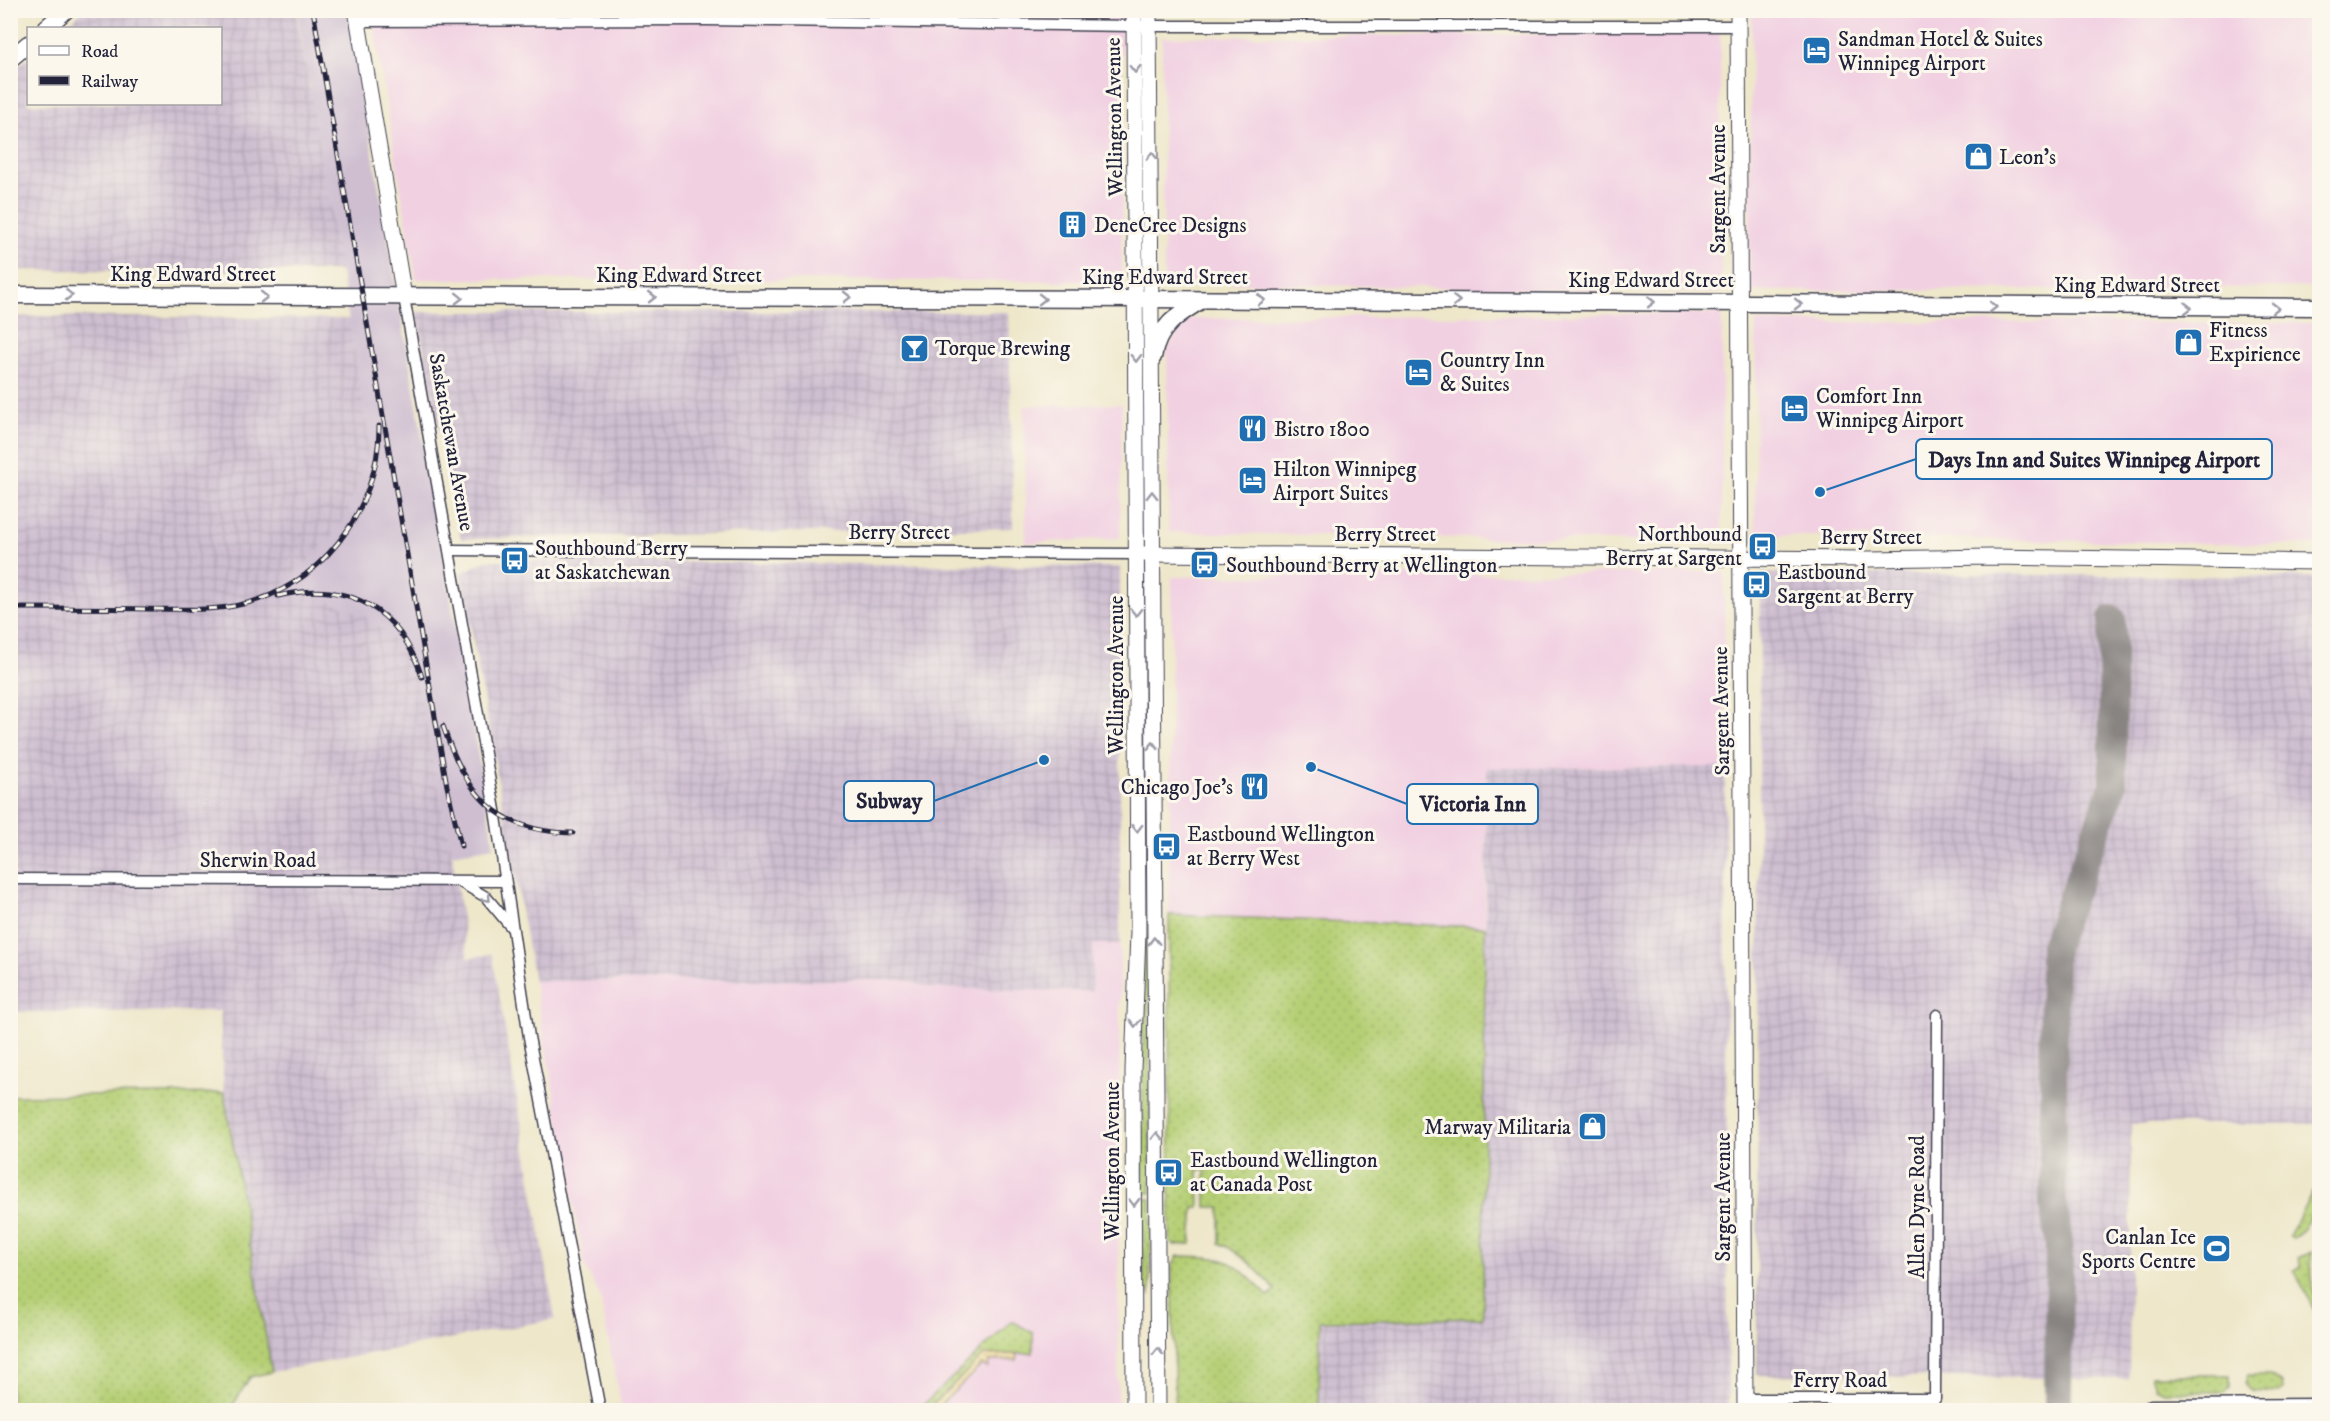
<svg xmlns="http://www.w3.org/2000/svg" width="2330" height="1421" viewBox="0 0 2330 1421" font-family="'IM FELL DW Pica',serif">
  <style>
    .built { fill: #f1d0e2 }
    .industrial { fill: url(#industrial-grid) }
    .railway { fill: #cebed0 }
    .grass { fill: url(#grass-dots); stroke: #6c7858; stroke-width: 1.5 }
    .sand { fill: url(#sand-dots); stroke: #887e6c; stroke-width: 1.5 }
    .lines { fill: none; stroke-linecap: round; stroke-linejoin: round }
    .taxiway { stroke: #888482; stroke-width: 28 }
    .street-casing { stroke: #414050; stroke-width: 13 }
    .secondary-casing { stroke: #414050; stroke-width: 17 }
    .primary-casing { stroke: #414050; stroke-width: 19 }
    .street { stroke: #fff; stroke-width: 10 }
    .secondary { stroke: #fff; stroke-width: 15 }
    .primary { stroke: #fff; stroke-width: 16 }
    .rail-casing { stroke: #22223b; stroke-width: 5 }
    .rail { stroke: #fbf7ec; stroke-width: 3; stroke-dasharray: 9; stroke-linecap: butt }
    .oneway { stroke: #9c9ca7 }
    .labels { text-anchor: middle; stroke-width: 6; stroke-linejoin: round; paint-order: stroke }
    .poi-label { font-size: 21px; fill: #22223b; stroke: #fbf7ec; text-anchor: start }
    .street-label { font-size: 21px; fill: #22223b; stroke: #fbf7ec }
    .leader { fill: none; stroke: #1f6fb2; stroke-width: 2 }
    .callout-dot { fill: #1f6fb2; stroke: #fbf7ec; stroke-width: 2 }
    .callout { fill: #fbf7ec; stroke: #1f6fb2; stroke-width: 2 }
    .callout-label { font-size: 22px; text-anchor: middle; font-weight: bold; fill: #22223b }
  </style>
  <defs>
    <pattern id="industrial-grid" width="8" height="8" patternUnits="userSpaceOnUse" patternTransform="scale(1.5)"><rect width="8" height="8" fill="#cebed0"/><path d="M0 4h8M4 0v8" fill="none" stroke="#b1a3b4"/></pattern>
    <pattern id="grass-dots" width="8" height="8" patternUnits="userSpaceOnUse" patternTransform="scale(1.5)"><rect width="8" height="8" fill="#b5cf75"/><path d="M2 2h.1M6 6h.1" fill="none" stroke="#9bb166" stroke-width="1.8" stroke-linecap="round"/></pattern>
    <pattern id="sand-dots" width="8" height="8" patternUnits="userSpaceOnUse" patternTransform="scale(1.5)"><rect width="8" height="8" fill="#eeda9e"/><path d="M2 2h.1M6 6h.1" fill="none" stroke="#ccbb89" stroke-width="1.8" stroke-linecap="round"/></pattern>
  </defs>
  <rect width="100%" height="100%" fill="#fbf7ec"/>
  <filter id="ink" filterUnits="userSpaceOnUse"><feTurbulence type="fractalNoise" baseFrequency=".0167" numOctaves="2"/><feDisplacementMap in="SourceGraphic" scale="12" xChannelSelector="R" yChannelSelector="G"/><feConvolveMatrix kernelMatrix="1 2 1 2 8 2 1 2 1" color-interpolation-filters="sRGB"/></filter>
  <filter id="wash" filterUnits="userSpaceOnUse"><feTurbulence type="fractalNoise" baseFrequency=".008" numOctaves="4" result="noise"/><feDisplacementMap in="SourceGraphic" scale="24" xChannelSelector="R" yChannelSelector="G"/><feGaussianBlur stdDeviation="1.35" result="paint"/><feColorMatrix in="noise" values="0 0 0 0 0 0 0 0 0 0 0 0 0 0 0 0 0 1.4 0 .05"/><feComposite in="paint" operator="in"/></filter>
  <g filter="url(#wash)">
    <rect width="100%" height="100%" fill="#eee7ca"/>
    <g class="built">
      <path d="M371,11H1122V281L416,279Z"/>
      <path d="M1752,11H2319V287L1749,291Z"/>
      <path d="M1720,33L1721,293L1164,282L1162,37Z"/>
      <path d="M1722,313V543L1169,532L1167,349L1187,319Z"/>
      <path d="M1756,322L2319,323V545L1755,535Z"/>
      <path d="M1122,404L1120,538L1026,543L1024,406Z"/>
      <path d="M1724,572L1725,767L1487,768L1485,927L1169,915L1172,577Z"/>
      <path d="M1093,944H1120L1118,1410H622L600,1296L584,1265L534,981L904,980L931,988L1092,991Z"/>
    </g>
    <g class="industrial">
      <path d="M82,11H296L342,271L11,270V72L28,58V104H220V28H64Z"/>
      <path d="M416,312H1009L1013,528L461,539Z"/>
      <path d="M11,316L349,319L370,446L452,854L468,958L492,954L555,1319L272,1372L224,1093L220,1011L11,1012Z"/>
      <path d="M487,560L1120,567V944H1093L1092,991L931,988L904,980L534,981L461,573Z"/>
      <path d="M1760,573L2319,577V1124H2131L2129,1379L1757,1375Z"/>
      <path d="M1725,767L1728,1410H1319L1320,1321L1483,1318L1487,768Z"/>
    </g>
    <path class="railway" d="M297,11H348L494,847L452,854L418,685L403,654L383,630L364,616L323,599L289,594L286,582L331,537L348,512L370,446Z"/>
    <g class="grass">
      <path d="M1169,915L1485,927L1483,1318L1320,1321L1319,1410H1175L1172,1266L1178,1256C1233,1257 1230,1259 1269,1297L1275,1290C1259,1272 1243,1254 1220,1243V1207H1206L1205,1170H1198L1199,1208H1194L1191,1244L1174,1245L1170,1242Z"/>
      <path d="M1143,937H1148L1151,1193H1143Z"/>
      <path d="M224,1093L272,1372L250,1377L230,1410H11V1096Z"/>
      <path d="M2319,1180C2320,1198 2310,1229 2293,1238L2289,1236Z"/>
      <path d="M1143,1199H1151L1150,1295L1144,1288Z"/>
      <path d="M2311,1252L2312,1287L2319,1319L2294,1270L2301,1266L2298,1259Z"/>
      <path d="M1012,1321L1033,1333V1353L984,1355L927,1410H918Z"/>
      <path d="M2151,1375H2230V1387L2225,1392H2163L2155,1388Z"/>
      <path d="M2248,1375H2271L2282,1383L2283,1388L2279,1393L2252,1391L2245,1383Z"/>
      <path d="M1765,1404L1913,1405L1924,1410H1755Z"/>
    </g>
    <path class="sand" d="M1017,1354V1360L989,1361L988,1368L982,1365L935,1410H927L984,1355Z"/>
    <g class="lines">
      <path class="taxiway" d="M2058,1410L2059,1243L2053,1205L2054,946L2113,786L2112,619"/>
    </g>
  </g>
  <g filter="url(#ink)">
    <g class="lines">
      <defs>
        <g id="street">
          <path d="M358,21L708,20L1134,26H1738"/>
          <path d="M404,297L495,810L529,1037L600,1410"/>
          <path d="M450,550L1136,554"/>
          <path d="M10,879L505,881"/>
          <path d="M462,883L486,897L512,928"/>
          <path d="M1745,1399H1935L1937,1015"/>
          <path d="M2151,1405L2320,1404"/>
        </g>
        <g id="secondary">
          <path d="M356,10L404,297"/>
          <path d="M1134,10L1138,932L1133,1070L1134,1410"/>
          <path d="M1149,10L1158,1410"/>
          <path d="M1738,10L1745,1410"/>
          <path d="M1142,554L1870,559L1991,557L2320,562"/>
        </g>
        <g id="primary">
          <path d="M46,28L66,10"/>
          <path d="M10,59L28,44"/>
          <path d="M10,295C390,298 769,299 1148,299C1538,299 1929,308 2320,307"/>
          <path d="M1153,357C1158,327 1177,315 1202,300"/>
        </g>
      </defs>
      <use href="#street" class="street-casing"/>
      <use href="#secondary" class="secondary-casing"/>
      <use href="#primary" class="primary-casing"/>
      <use href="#street" class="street"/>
      <use href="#secondary" class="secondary"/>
      <use href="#primary" class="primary"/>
      <defs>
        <g id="rail">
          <path d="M313,10L447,786L461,846"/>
          <path d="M278,596C348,579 400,609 422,677"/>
          <path d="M10,608C56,608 102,608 147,609C176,609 206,611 234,606C319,591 380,510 379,426"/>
          <path d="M443,726C466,794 496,832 573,833"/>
        </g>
      </defs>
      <use href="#rail" class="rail-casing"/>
      <use href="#rail" class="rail"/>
    </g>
    <defs><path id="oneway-chevron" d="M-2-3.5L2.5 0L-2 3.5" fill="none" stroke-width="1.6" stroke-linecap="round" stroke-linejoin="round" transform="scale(1.5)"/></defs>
    <g class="oneway">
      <use href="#oneway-chevron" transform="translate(1135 69) rotate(89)"/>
      <use href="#oneway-chevron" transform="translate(1152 156) rotate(-91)"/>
      <use href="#oneway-chevron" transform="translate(69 295) rotate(1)"/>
      <use href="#oneway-chevron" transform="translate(264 297)"/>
      <use href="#oneway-chevron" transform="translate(652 297)"/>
      <use href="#oneway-chevron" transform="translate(847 297)"/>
      <use href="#oneway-chevron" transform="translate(459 298) rotate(1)"/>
      <use href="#oneway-chevron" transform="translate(1042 299)"/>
      <use href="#oneway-chevron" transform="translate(1261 300)"/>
      <use href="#oneway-chevron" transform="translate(1456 301)"/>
      <use href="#oneway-chevron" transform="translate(1651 302)"/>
      <use href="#oneway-chevron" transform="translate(1798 304) rotate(1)"/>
      <use href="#oneway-chevron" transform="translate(1993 307) rotate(1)"/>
      <use href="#oneway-chevron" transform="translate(2188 308)"/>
      <use href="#oneway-chevron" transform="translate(2275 308)"/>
      <use href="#oneway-chevron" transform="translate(1136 358) rotate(90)"/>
      <use href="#oneway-chevron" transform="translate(1152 495) rotate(-90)"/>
      <use href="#oneway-chevron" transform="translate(1136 612) rotate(90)"/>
      <use href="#oneway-chevron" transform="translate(1153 746) rotate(-90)"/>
      <use href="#oneway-chevron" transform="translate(1137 828) rotate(90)"/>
      <use href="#oneway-chevron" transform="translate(487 898) rotate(46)"/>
      <use href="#oneway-chevron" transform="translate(1154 941) rotate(-92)"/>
      <use href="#oneway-chevron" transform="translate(1135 1023) rotate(92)"/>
      <use href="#oneway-chevron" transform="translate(1157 1136) rotate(-90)"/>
      <use href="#oneway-chevron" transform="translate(1134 1202) rotate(90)"/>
      <use href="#oneway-chevron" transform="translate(1158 1352) rotate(-90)"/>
    </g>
  </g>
  <defs>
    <symbol id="hotel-square" viewBox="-11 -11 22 22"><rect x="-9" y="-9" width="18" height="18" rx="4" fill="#1f6fb2" stroke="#fbf7ec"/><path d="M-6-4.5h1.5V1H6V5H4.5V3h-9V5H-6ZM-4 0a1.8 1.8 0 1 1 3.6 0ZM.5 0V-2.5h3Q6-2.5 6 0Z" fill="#fff"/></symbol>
    <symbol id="shop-square" viewBox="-11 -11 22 22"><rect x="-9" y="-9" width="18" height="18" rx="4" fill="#1f6fb2" stroke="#fbf7ec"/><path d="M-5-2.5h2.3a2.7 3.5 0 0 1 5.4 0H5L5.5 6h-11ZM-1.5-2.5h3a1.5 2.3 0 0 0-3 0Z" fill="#fff"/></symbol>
    <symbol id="building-square" viewBox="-11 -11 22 22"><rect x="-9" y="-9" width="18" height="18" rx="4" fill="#1f6fb2" stroke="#fbf7ec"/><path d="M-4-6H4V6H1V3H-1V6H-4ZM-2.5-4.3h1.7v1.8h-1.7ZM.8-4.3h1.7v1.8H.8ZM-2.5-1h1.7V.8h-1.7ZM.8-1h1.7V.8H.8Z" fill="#fff"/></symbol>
    <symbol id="bar-square" viewBox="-11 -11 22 22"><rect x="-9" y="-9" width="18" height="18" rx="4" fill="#1f6fb2" stroke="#fbf7ec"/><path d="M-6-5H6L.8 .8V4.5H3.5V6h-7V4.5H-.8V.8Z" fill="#fff"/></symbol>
    <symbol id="restaurant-square" viewBox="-11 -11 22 22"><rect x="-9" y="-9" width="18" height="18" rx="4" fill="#1f6fb2" stroke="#fbf7ec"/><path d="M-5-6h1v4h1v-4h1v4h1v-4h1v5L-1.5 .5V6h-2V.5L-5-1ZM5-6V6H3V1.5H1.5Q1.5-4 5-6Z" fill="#fff"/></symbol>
    <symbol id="bus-square" viewBox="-11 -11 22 22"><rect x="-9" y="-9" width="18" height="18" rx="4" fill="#1f6fb2" stroke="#fbf7ec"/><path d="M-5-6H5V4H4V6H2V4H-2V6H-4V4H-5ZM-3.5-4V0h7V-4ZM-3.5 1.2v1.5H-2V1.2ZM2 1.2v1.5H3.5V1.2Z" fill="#fff"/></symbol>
    <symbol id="stadium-square" viewBox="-11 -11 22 22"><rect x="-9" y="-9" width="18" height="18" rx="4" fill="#1f6fb2" stroke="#fbf7ec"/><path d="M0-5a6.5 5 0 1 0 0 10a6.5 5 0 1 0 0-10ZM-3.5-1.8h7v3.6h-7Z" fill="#fff"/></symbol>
  </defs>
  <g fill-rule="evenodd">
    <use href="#hotel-square" x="1800" y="34" width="33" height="33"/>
    <use href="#shop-square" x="1962" y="140" width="33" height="33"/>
    <use href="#building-square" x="1056" y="208" width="33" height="33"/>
    <use href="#shop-square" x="2172" y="326" width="33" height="33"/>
    <use href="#bar-square" x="898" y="332" width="33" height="33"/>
    <use href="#hotel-square" x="1402" y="356" width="33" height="33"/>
    <use href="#hotel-square" x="1778" y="392" width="33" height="33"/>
    <use href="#restaurant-square" x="1236" y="412" width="33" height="33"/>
    <use href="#hotel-square" x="1236" y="464" width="33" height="33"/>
    <use href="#bus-square" x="1746" y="530" width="33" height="33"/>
    <use href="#bus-square" x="498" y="544" width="33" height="33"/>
    <use href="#bus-square" x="1188" y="548" width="33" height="33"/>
    <use href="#bus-square" x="1740" y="568" width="33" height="33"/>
    <use href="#restaurant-square" x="1238" y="770" width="33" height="33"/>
    <use href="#bus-square" x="1150" y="830" width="33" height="33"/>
    <use href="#shop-square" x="1576" y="1110" width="33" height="33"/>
    <use href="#bus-square" x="1152" y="1156" width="33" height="33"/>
    <use href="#stadium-square" x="2200" y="1232" width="33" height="33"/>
  </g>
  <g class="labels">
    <g class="poi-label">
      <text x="1838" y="46">Sandman Hotel &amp; Suites<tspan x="1838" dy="24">Winnipeg Airport</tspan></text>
      <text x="1999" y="164">Leon's</text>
      <text x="1094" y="232">DeneCree Designs</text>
      <text x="2209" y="337">Fitness<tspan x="2209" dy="24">Expirience</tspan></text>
      <text x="935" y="355">Torque Brewing</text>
      <text x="1440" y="367">Country Inn<tspan x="1440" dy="24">&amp; Suites</tspan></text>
      <text x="1816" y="403">Comfort Inn<tspan x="1816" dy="24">Winnipeg Airport</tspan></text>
      <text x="1274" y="436">Bistro 1800</text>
      <text x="1273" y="476">Hilton Winnipeg<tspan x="1273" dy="24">Airport Suites</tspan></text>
      <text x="1742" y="541" text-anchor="end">Northbound<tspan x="1742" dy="24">Berry at Sargent</tspan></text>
      <text x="535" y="555">Southbound Berry<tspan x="535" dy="24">at Saskatchewan</tspan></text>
      <text x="1226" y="572">Southbound Berry at Wellington</text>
      <text x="1777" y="579">Eastbound<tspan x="1777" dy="24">Sargent at Berry</tspan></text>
      <text x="1233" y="794" text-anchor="end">Chicago Joe's</text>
      <text x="1187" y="841">Eastbound Wellington<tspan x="1187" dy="24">at Berry West</tspan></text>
      <text x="1571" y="1134" text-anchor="end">Marway Militaria</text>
      <text x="1190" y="1167">Eastbound Wellington<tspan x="1190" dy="24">at Canada Post</tspan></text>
      <text x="2196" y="1244" text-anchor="end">Canlan Ice<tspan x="2196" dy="24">Sports Centre</tspan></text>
    </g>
    <g class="street-label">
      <text transform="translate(1114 117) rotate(-91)" y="7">Wellington Avenue</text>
      <text transform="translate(1718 189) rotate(-90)" y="7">Sargent Avenue</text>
      <text x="193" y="281">King Edward Street</text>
      <text x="679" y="282">King Edward Street</text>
      <text x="1165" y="284">King Edward Street</text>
      <text x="1651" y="287">King Edward Street</text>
      <text x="2137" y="292">King Edward Street</text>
      <text transform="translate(452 442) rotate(80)" y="7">Saskatchewan Avenue</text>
      <text x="899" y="539">Berry Street</text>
      <text x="1385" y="541">Berry Street</text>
      <text x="1871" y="544">Berry Street</text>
      <text transform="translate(1116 675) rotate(-90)" y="7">Wellington Avenue</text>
      <text transform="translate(1721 711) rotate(-91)" y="7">Sargent Avenue</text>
      <text x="258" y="867">Sherwin Road</text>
      <text transform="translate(1112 1161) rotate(-90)" y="7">Wellington Avenue</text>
      <text transform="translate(1723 1197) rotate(-90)" y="7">Sargent Avenue</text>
      <text transform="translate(1917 1207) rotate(-90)" y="7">Allen Dyne Road</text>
      <text x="1840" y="1387">Ferry Road</text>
    </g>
  </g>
  <path class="leader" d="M1820 492L1916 459M1044 760L934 801M1311 767L1407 804"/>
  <g class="callout-dot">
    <circle cx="1820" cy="492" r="6"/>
    <circle cx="1044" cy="760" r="6"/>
    <circle cx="1311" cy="767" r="6"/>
  </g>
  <g class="callout">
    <rect x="1916" y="439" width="356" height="40" rx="6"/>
    <rect x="844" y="781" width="90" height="40" rx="6"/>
    <rect x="1407" y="784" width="131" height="40" rx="6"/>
  </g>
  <g class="callout-label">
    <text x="2094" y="467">Days Inn and Suites Winnipeg Airport</text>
    <text x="889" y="808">Subway</text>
    <text x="1473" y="811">Victoria Inn</text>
  </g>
  <rect width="2330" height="1421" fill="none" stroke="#fbf7ec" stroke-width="36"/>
  <rect x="27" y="27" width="195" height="78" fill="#fbf7ec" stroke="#a4a2a5" stroke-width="1.5"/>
  <rect x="39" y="46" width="30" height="9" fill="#ffffff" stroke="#a4a2a5" stroke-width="1.5"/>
  <text x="81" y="57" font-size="18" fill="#22223b">Road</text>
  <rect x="39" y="76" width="30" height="9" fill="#22223b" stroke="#a4a2a5" stroke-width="1.5"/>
  <text x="81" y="87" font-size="18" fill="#22223b">Railway</text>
</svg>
